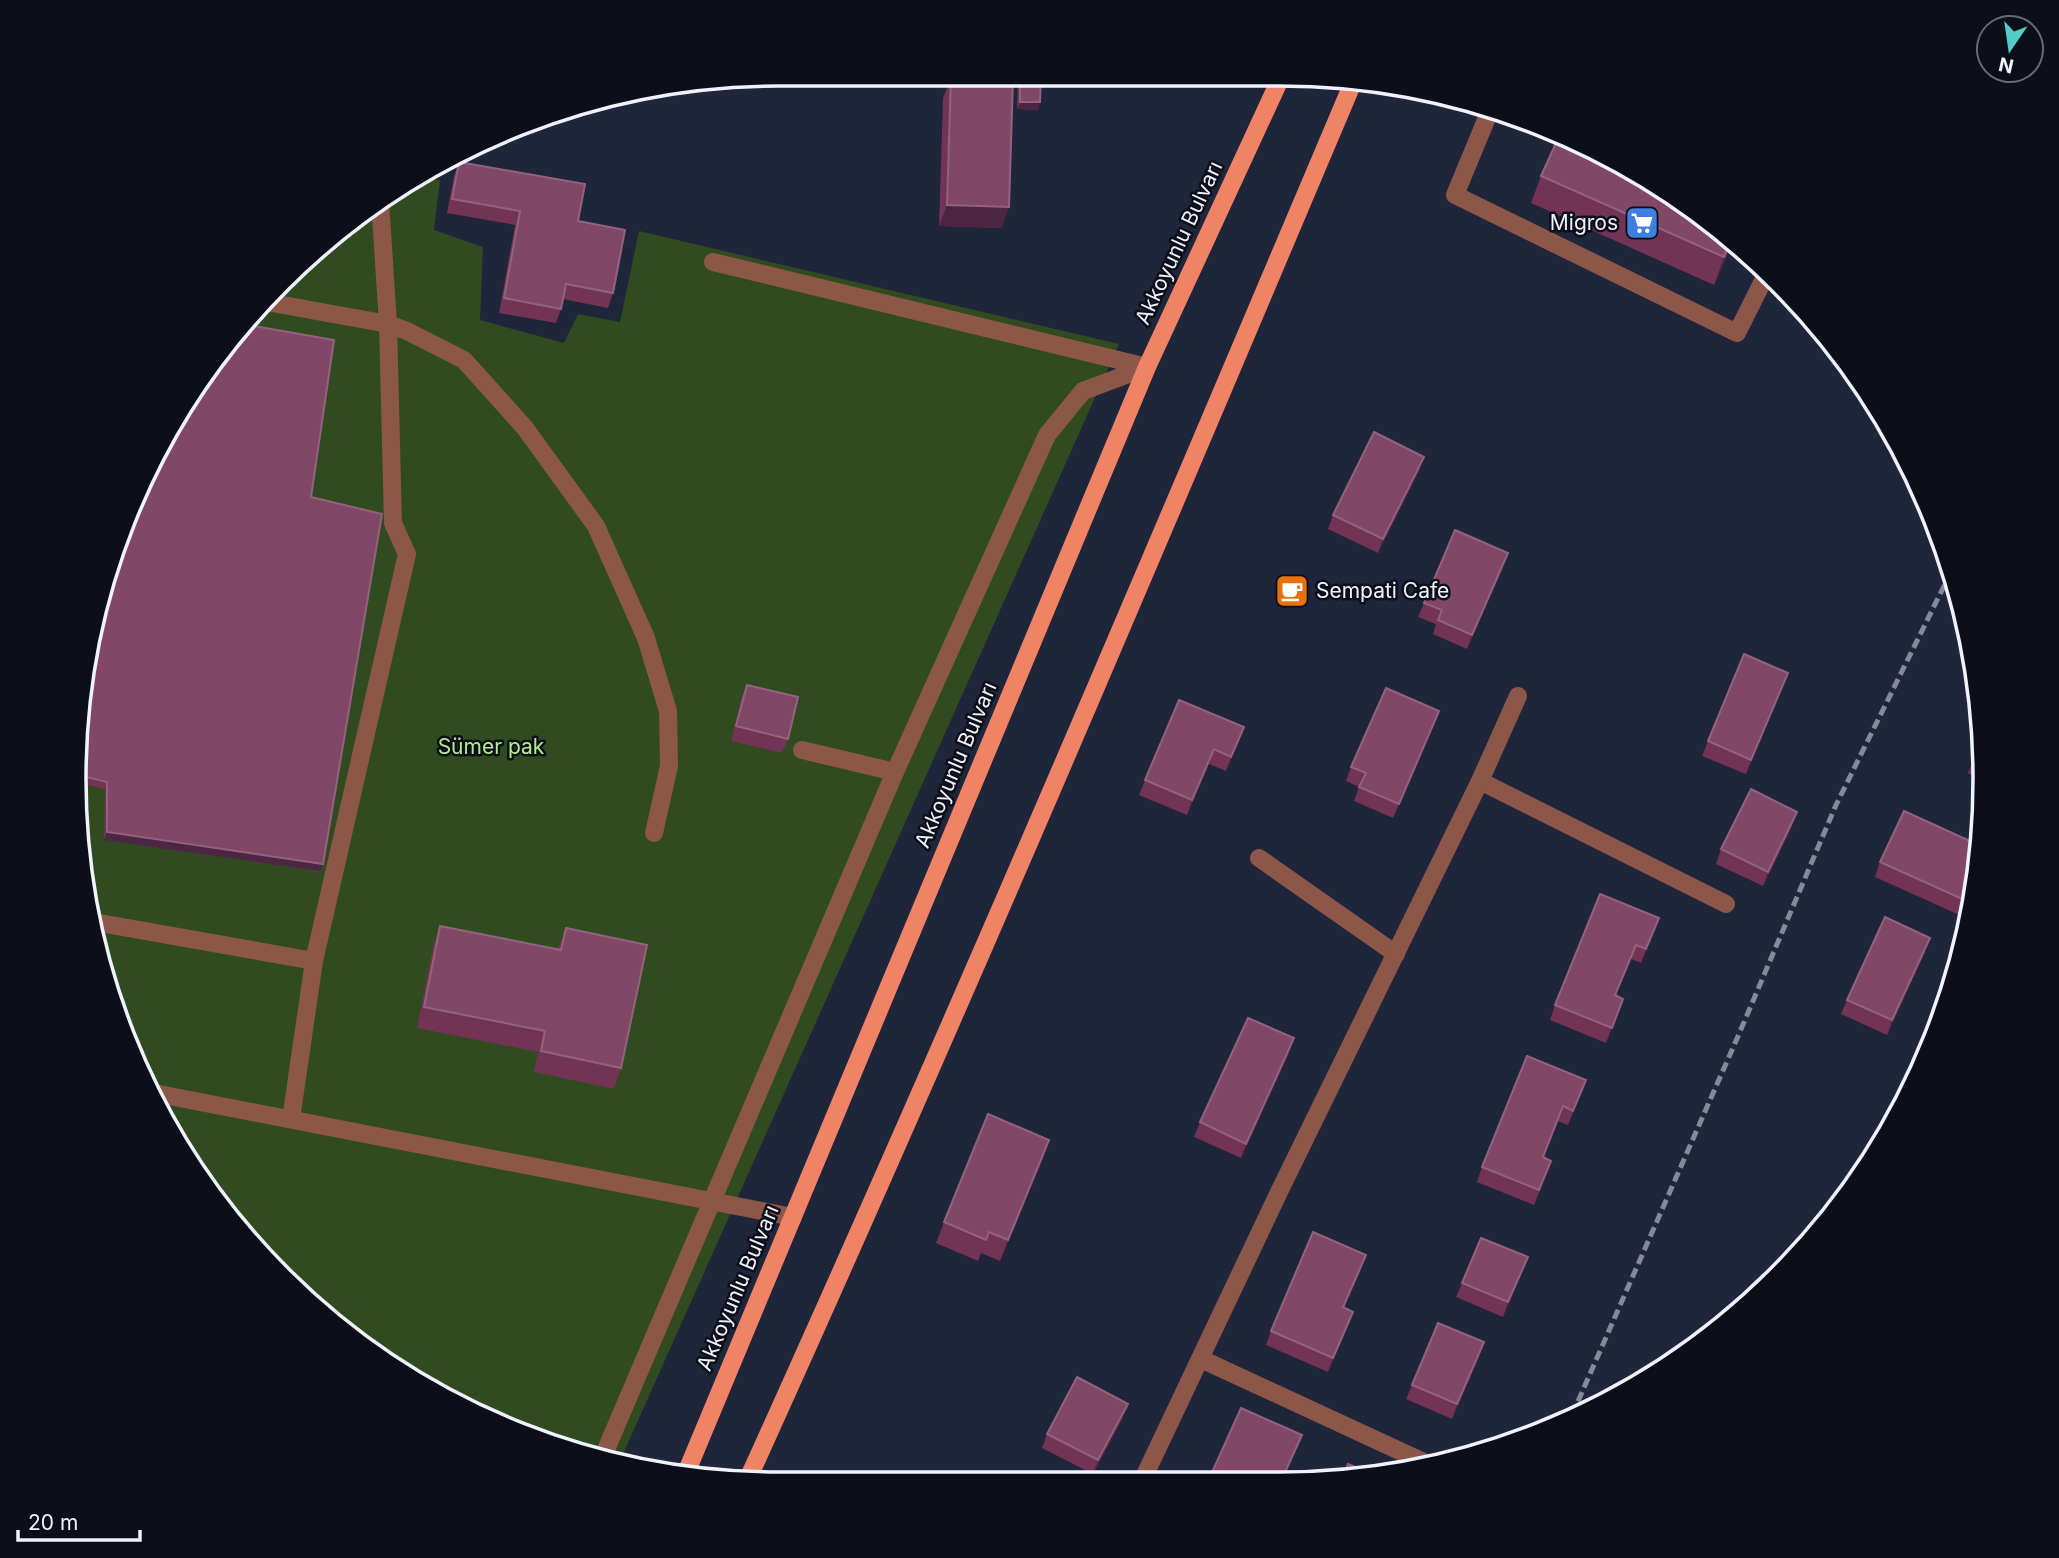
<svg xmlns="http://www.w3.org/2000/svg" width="2059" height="1558" viewBox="0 0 2059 1558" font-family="Inter,sans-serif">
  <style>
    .green { fill: #314b20 }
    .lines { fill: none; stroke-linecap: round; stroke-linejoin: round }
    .service { stroke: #8c5748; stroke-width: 18 }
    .minor { stroke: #8c5748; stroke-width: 18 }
    .primary { stroke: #f08366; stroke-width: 18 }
    .rail { stroke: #858a9a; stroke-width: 5; stroke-dasharray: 10 5; stroke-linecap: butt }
    .wall { fill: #733354 }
    .shaded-wall { fill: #4c2542 }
    .building { fill: #814866; stroke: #92637e; stroke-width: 2 }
    .labels { text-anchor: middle; stroke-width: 5; stroke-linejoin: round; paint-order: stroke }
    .poi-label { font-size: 21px; fill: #f0f3ff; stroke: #0c0f18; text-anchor: end }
    .street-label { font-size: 21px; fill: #f0f3ff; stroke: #0c0f18 }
    .park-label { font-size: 21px; fill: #b3ec8f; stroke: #0c0f18 }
    .rim { fill: none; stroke: #f0f3ff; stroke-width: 3.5 }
  </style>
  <rect width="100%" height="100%" fill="#1f253a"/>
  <path class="green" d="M414,177L440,180L434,230L483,247L480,320L564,343L578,314L620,322L639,231L1119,344L619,1463L552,1447L426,1390L314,1309L193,1171L111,1006L75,825L87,641L146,467L249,314L314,248Z"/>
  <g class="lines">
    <g class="service">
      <path d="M1491,108L1455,195L1737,333L1768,271"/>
      <path d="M713,262L1147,367"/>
      <path d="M261,301L388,324L407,331L464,360L525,428L596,526L646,638L668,711L669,766L654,833"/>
      <path d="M802,750L895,772"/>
      <path d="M1480,781L1726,904"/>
      <path d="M1259,858L1396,954"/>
      <path d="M94,922L314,961"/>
      <path d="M154,1093L793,1217"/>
      <path d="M291,1119L314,961L407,554L393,523L388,324L380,201"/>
      <path d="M1201,1359L1430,1465"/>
      <path d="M602,1459L895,772L1047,435L1083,391L1147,367"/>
    </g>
    <path class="minor" d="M1143,1479L1279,1192L1480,781L1518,696"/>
    <g class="primary">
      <path d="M684,1478L1147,367L1282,75"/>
      <path d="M748,1479C958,1016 1156,548 1354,80"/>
    </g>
    <path class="rail" d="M1572,1415L1739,1034L1836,805L1951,572"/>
  </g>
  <g class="wall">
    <path d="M1018,74H1041L1038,110L1017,109Z"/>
    <path d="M951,77L1002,228L939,226L943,98Z"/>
    <path d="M459,162L578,221L613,293L608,308L563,299L561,309L556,323L499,313L515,225L447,213L454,176Z"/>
    <path d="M1541,176L1733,242L1714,285L1531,203Z"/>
    <path d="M1419,471L1378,553L1328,529L1333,515Z"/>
    <path d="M311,497L323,864L320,871L104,840L105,789L78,783L87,641Z"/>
    <path d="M1503,567L1467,649L1433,634L1436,624L1418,617L1424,603Z"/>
    <path d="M1788,673L1746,774L1702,756L1708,741Z"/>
    <path d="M747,685L788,739L782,753L731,741L741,699Z"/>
    <path d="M1439,711L1393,818L1354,801L1359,787L1346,781L1351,767Z"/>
    <path d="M1244,727L1226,771L1209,764L1187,815L1139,795L1145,780Z"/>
    <path d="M1982,744L1985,779V782L1968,773L1974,758Z"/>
    <path d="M1792,827L1763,886L1716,864L1721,849Z"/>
    <path d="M1979,845L1974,901L1966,918L1875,877L1880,862Z"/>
    <path d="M440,926L558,949L566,928L621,1068L614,1089L534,1072L538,1052L417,1028L433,947Z"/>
    <path d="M1653,932L1641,963L1631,959L1616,995L1623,999L1606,1043L1550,1020L1555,1005Z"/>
    <path d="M1925,952L1887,1035L1841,1014L1847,1000Z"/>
    <path d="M1289,1053L1241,1158L1194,1137L1200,1122Z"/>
    <path d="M1586,1080L1568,1125L1558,1121L1543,1157L1546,1175L1534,1205L1477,1182L1482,1167Z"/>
    <path d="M1049,1140L1042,1161L1000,1261L981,1253L978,1261L936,1243L944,1222Z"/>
    <path d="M1528,1257L1503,1317L1456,1297L1462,1283Z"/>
    <path d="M1361,1269L1344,1308L1347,1326L1328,1372L1266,1345L1271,1331Z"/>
    <path d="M1479,1357L1452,1419L1406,1399L1412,1385Z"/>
    <path d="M1123,1418L1093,1474L1042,1448L1047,1434Z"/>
  </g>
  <g class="shaded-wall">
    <path d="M1020,102H1040L1038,110L1017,109Z"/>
    <path d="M947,205L1009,207L1002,228L939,226Z"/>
    <path d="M1731,241L1733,242L1714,285L1724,257Z"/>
    <path d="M1424,457L1419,471L1378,553L1383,539Z"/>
    <path d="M1508,553L1503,567L1467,649L1472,635Z"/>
    <path d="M1788,673L1782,687L1746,774L1751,760Z"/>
    <path d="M1439,711L1434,726L1393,818L1399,804Z"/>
    <path d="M1244,727L1239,742L1226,771L1231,757Z"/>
    <path d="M1214,749L1209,764L1187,815L1192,800Z"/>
    <path d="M1797,812L1792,827L1763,886L1768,872Z"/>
    <path d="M107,832L323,864L320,871L104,840Z"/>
    <path d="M1930,938L1925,952L1887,1035L1892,1020Z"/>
    <path d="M1294,1038L1289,1053L1241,1158L1246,1144Z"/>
    <path d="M1049,1140L1042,1161L1000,1261L1008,1240Z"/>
    <path d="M1366,1255L1361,1269L1337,1322L1343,1307Z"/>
    <path d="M1528,1257L1522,1272L1503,1317L1508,1302Z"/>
    <path d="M1353,1312L1347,1326L1328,1372L1333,1358Z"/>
    <path d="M1484,1342L1479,1357L1452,1419L1457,1404Z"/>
    <path d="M1128,1404L1123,1418L1093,1474L1098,1460Z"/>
  </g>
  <g class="building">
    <path d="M1020,74H1041L1040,102H1020Z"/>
    <path d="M951,77L1013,79L1009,207L947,205Z"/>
    <path d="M1560,134L1592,146L1672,193L1731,241L1724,257L1541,176Z"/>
    <path d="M459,162L585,184L578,221L625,230L613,293L566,284L561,309L504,298L520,211L452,199Z"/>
    <path d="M242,324L334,340L311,497L382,514L323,864L107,832V782L78,775L87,641L146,467Z"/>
    <path d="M1374,432L1424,457L1383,539L1333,515Z"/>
    <path d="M1455,530L1508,553L1472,635L1438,620L1442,610L1424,603Z"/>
    <path d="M1744,654L1788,673L1751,760L1708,741Z"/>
    <path d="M747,685L798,697L788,739L736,726Z"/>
    <path d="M1386,688L1439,711L1399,804L1359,787L1366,773L1351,767Z"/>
    <path d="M1179,700L1244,727L1231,757L1214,749L1192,800L1145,780Z"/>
    <path d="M1982,744L1984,764L1974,758Z"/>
    <path d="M1751,789L1797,812L1768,872L1721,849Z"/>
    <path d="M1904,811L1979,845L1974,897L1971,903L1880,862Z"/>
    <path d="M1600,894L1659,918L1646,949L1636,945L1615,995L1623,999L1612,1028L1555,1005Z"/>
    <path d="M1885,917L1930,938L1892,1020L1847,1000Z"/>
    <path d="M440,926L561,950L566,928L647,945L621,1068L541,1051L545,1031L424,1007Z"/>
    <path d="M1248,1018L1294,1038L1246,1144L1200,1122Z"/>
    <path d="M1527,1056L1586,1080L1573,1111L1563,1106L1543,1157L1551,1161L1539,1190L1482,1167Z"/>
    <path d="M988,1114L1049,1140L1008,1240L989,1232L986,1240L944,1222Z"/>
    <path d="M1313,1232L1366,1255L1343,1307L1353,1312L1333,1358L1271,1331Z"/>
    <path d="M1481,1238L1528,1257L1508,1302L1462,1283Z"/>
    <path d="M1438,1323L1484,1342L1457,1404L1412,1385Z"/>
    <path d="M1077,1377L1128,1404L1098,1460L1047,1434Z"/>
    <path d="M1241,1408L1302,1435L1282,1479H1209Z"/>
    <path d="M1348,1464L1379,1477L1372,1479H1342Z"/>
  </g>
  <defs>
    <symbol id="supermarket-square" viewBox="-11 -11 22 22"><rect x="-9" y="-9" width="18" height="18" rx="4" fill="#3f7fe0" stroke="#0c0f18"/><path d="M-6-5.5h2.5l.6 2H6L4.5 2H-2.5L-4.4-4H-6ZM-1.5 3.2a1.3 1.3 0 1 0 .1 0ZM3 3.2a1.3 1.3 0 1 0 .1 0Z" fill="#fff"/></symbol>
    <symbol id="cafe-square" viewBox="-11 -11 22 22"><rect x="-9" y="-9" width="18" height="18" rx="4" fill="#e8710a" stroke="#0c0f18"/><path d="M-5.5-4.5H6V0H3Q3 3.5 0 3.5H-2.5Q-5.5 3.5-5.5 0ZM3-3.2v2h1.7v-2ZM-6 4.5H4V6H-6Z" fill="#fff"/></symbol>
  </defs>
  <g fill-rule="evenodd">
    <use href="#supermarket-square" x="1623" y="204" width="38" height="38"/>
    <use href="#cafe-square" x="1273" y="572" width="38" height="38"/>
  </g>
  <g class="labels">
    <g class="poi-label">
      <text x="1618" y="230">Migros</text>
      <text x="1316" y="598" text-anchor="start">Sempati Cafe</text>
    </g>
    <g class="street-label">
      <text transform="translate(1179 243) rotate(-65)" y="7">Akkoyunlu Bulvarı</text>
      <text transform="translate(956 765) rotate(-67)" y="7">Akkoyunlu Bulvarı</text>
      <text transform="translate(738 1288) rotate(-67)" y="7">Akkoyunlu Bulvarı</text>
    </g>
    <g class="park-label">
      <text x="491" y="754">Sümer pak</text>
    </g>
  </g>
  <path d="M0 0H2059V1558H0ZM779 86H1280A693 693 0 0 1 1973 779V779A693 693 0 0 1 1280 1472H779A693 693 0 0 1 86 779V779A693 693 0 0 1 779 86Z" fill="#0c0f18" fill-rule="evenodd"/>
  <path class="rim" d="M779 86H1280A693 693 0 0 1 1973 779V779A693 693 0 0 1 1280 1472H779A693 693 0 0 1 86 779V779A693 693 0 0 1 779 86Z"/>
  <g transform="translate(2010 49) rotate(193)"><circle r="33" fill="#0c0f18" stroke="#676a74" stroke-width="2"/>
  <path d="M0-5L12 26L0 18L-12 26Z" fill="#54cdc8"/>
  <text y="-10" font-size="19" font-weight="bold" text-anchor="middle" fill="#f0f3ff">N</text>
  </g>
  <path d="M18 1530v10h122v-10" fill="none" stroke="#f0f3ff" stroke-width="3.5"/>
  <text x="28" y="1530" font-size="21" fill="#f0f3ff" stroke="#0c0f18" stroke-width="5" paint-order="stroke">20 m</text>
</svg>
